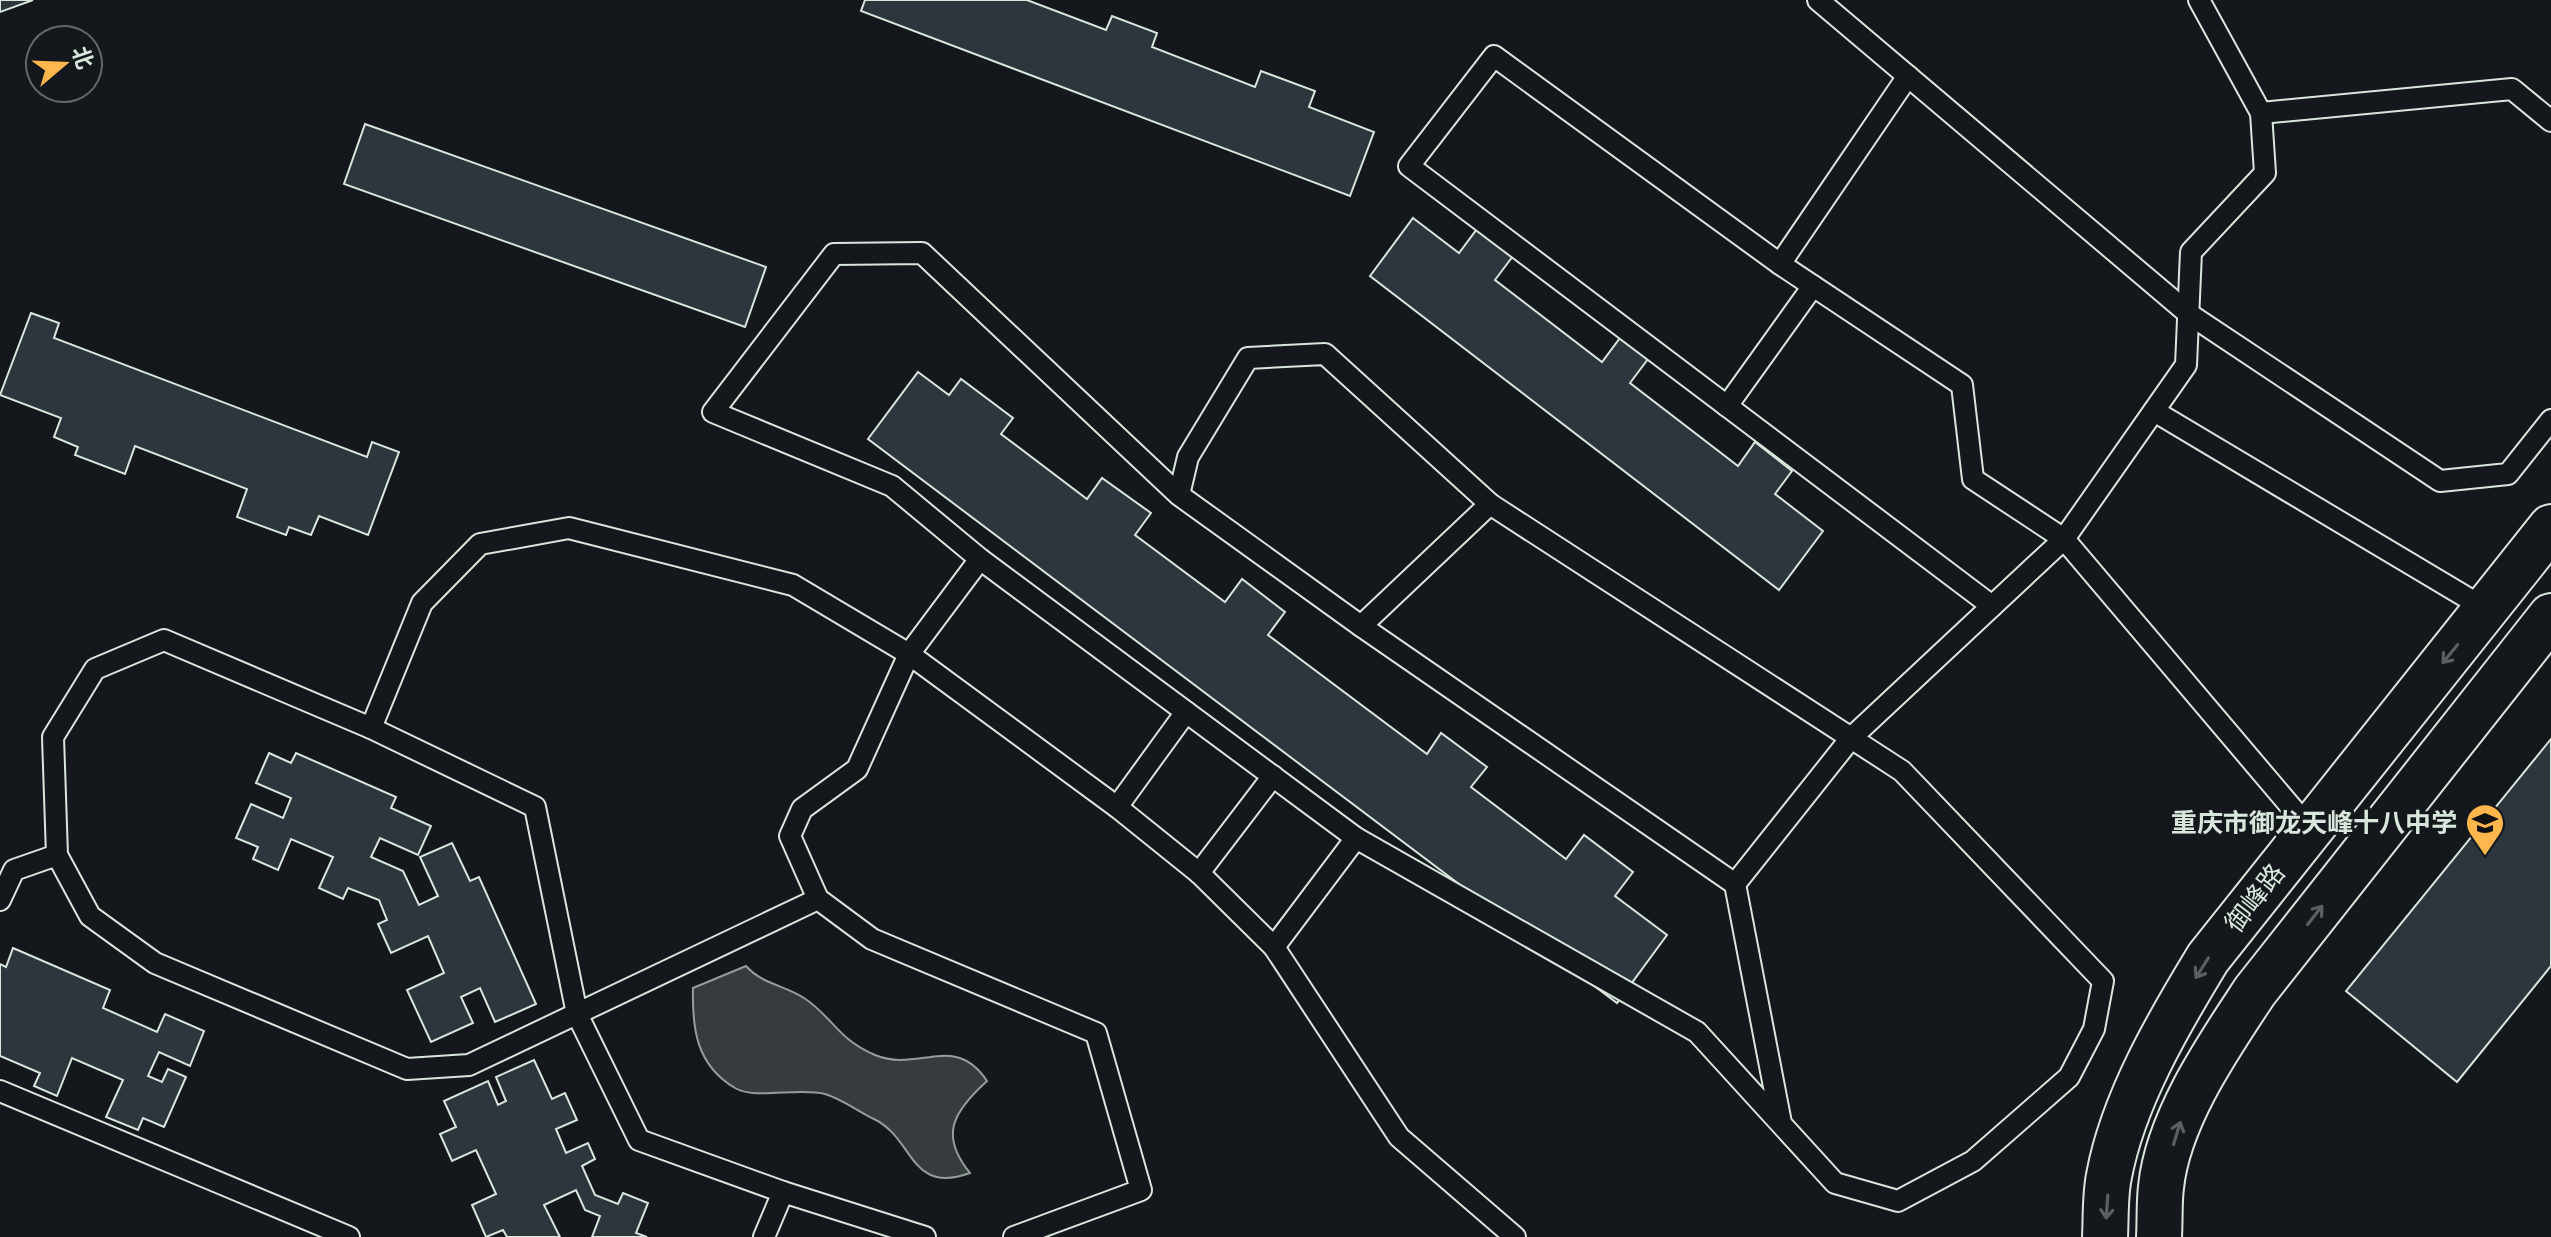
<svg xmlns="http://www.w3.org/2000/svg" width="2551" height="1237" viewBox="0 0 2551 1237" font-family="'Source Sans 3','Noto Sans SC',sans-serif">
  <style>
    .water { fill: #363b3e; stroke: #939e99; stroke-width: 2 }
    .building { fill: #2c363c; stroke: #d8e6dc; stroke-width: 2 }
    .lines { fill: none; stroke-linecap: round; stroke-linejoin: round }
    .service-casing { stroke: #d8e6dc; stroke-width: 24 }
    .tertiary-casing { stroke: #d8e6dc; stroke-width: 48 }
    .service { stroke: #14181c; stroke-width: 20 }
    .tertiary { stroke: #14181c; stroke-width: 44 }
    .oneway { stroke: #59605f }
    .labels { text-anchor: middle; stroke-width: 6; stroke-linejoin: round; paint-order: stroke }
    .poi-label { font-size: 26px; font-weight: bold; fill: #d8e6dc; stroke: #14181c; text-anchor: end }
    .street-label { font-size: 26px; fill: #d8e6dc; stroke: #14181c }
  </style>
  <rect width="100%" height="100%" fill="#14181c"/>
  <path class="water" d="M746,966C762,984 784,985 804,998C833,1017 837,1039 875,1055C918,1073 955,1032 987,1081C953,1112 939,1135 970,1173C909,1195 915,1139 874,1119C859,1112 842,1099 825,1094C799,1087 755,1100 735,1088C696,1065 692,1028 693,988Z"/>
  <g class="building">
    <path d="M0,0H33L0,12Z"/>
    <path d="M865,0H1027L1106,30L1112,16L1157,33L1152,47L1255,87L1261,71L1315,91L1309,107L1374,132L1350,196L861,11Z"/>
    <path d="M365,124L766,267L745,327L344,184Z"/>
    <path d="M1413,218L1459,253L1477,229L1513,256L1495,280L1602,362L1620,338L1648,359L1630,383L1738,466L1755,442L1792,471L1775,494L1823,531L1779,590L1370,276Z"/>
    <path d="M31,313L59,323L54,338L367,457L372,442L399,452L368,535L319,516L311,535L289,527L286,535L237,517L247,489L135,446L125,474L75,455L78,447L54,437L61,418L0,395Z"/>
    <path d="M918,372L949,395L961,379L1013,418L1001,434L1087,499L1102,478L1151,513L1135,535L1225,602L1242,579L1285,612L1268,635L1427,754L1441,733L1487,767L1471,787L1566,859L1584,835L1633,872L1615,896L1667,935L1617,1003L868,439Z"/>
    <path d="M2551,739V966L2457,1082L2346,991Z"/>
    <path d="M269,753L291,763L296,753L396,797L391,808L431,826L418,855L380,838L371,857L403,871L419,905L438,896L420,857L452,843L470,881L479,877L536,1004L495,1022L480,988L461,997L473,1023L431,1042L407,990L444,973L428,936L391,953L378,924L387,920L379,900L348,888L343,899L319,888L333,857L291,839L278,870L253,859L258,847L236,838L251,804L283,818L291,798L256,783Z"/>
    <path d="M13,948L110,990L103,1008L157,1032L165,1014L204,1031L190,1066L159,1052L148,1076L162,1082L168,1069L186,1077L164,1127L143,1118L138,1130L106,1117L123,1080L72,1058L57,1096L34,1086L40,1073L0,1056V964L6,967Z"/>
    <path d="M534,1060L552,1099L565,1093L577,1120L556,1129L566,1153L588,1143L595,1159L582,1166L595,1195L618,1204L623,1193L648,1203L636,1233L647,1237H592L600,1216L585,1210L576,1190L544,1205L560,1237H507L503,1230L486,1237L472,1205L496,1194L476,1150L452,1161L440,1134L456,1127L444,1101L488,1081L498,1105L506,1101L496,1077Z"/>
  </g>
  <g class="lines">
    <defs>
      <g id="service">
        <path d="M1818,0L2189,314L2440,481L2508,474L2551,420"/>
        <path d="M2261,113L2512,89L2551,121"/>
        <path d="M1780,264L1908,76"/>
        <path d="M1727,406L1813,286"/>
        <path d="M2154,411L2486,609"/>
        <path d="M1179,495L1188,457L1248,358L1325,354L1490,504L1902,771L2103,981L2094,1029L2069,1077L1973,1161L1898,1201L1835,1183L1697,1032L1356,838L980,559L892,486L713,412L834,254L922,253L1179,495L1361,626L1735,884L1781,1123"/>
        <path d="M1992,606L1409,166L1494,56L1780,264L1962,385L1973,479L2064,539L2309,828"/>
        <path d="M1361,626L1490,504"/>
        <path d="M371,728L422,603L480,544L569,528L793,585L909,654L1117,807L1199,873L1274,947L1399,1137L1515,1237"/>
        <path d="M1117,807L1186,712"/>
        <path d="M1199,873L1273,776"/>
        <path d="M1735,884L1851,738L2064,539L2186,365L2191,252L2265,173L2261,113L2199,0"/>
        <path d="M818,899L790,836L802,809L857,769L909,654L980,559"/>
        <path d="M0,900L14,870L57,855"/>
        <path d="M1274,947L1356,838"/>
        <path d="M0,1091L349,1237"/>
        <path d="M764,1237L783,1192"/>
        <path d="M925,1237L783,1192L639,1140L577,1014L535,807L371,728L164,640L95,669L53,737L57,855L90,916L155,963L407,1069L469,1065L818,899L872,939L1096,1033L1141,1190L1014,1237"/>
      </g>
      <g id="tertiary">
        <path d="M2105,1237C2106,1217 2105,1195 2109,1176C2123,1100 2169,1022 2208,958L2551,527"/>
        <path d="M2159,1237C2160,1220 2159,1203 2161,1187C2168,1119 2218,1047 2255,991L2551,616"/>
      </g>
    </defs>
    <use href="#service" class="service-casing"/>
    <use href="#tertiary" class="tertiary-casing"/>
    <use href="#service" class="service"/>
    <use href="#tertiary" class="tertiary"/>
  </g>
  <defs><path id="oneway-shaft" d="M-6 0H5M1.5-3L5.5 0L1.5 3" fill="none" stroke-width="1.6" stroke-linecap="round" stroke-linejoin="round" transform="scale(2)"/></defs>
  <g class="oneway">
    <use href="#oneway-shaft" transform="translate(2450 654) rotate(129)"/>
    <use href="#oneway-shaft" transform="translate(2315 915) rotate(-52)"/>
    <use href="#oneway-shaft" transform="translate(2202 968) rotate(122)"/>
    <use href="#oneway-shaft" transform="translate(2177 1133) rotate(-73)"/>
    <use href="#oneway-shaft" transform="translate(2107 1207) rotate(94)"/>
  </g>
  <defs>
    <symbol id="school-pin" viewBox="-11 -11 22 30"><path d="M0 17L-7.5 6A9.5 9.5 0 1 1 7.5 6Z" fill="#ffb74d" stroke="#14181c"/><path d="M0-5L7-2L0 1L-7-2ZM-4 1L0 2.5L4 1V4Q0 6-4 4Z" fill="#111"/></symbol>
  </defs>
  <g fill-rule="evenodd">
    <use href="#school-pin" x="2463" y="801" width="44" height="60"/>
  </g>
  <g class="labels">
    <g class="poi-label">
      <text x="2457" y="832">重庆市御龙天峰十八中学</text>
    </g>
    <g class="street-label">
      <text transform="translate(2255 898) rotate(-52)" y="9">御峰路</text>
    </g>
  </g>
  <g transform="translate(64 64) rotate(71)"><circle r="38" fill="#14181c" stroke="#626a69" stroke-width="2"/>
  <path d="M0-6L14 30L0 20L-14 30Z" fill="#ffb74d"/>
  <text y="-12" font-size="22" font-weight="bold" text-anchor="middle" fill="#d8e6dc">北</text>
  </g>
</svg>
